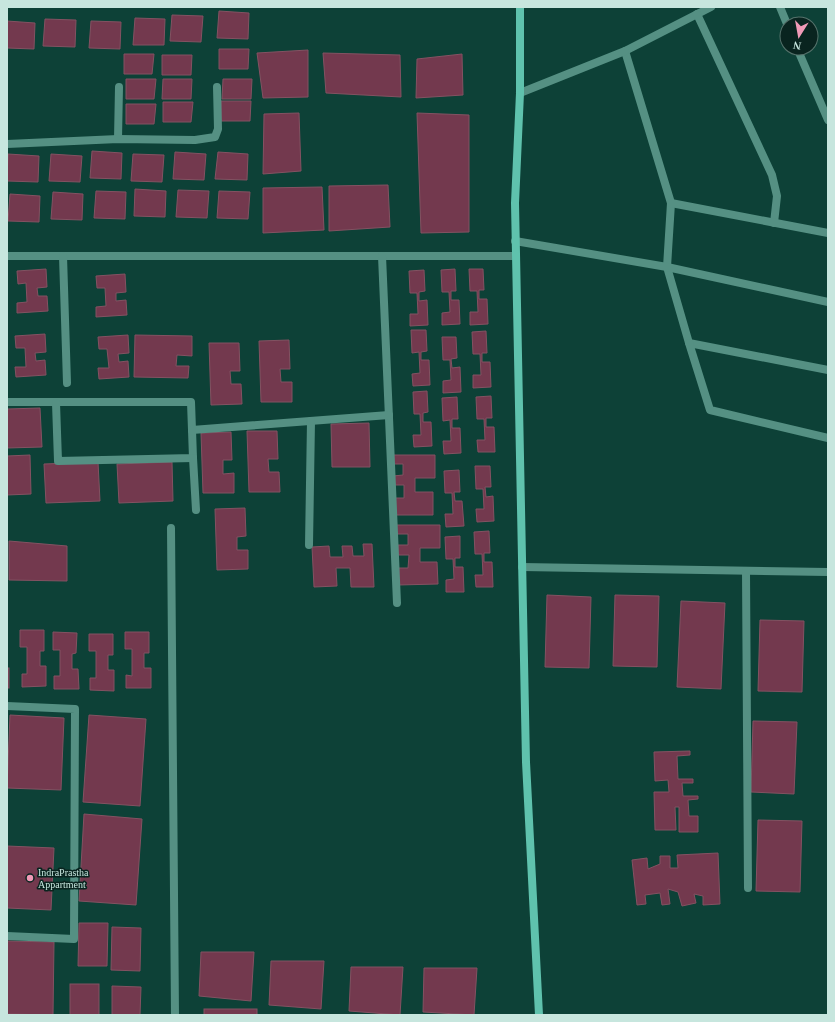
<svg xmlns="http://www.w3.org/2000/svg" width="835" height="1022" viewBox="0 0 835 1022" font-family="'Times New Roman',serif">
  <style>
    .building { fill: #73394e; stroke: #835262 }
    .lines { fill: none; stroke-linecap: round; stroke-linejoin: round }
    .street { stroke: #559083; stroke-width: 8 }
    .secondary { stroke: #5fc2ad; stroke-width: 8 }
    .poi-dot { fill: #f09ab7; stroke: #09241f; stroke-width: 1.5 }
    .labels { text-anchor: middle; stroke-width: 3; stroke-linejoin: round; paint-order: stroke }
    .poi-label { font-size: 10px; fill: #c7e6de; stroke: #09241f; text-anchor: start }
  </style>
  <rect width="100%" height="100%" fill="#0d4137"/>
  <g class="building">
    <path d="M219,11L249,13L248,39L217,38Z"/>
    <path d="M172,15L203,16L201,42L170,41Z"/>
    <path d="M135,18L165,19L164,45H133Z"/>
    <path d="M45,19L76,20L75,47L43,46Z"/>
    <path d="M7,21L35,23L34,49L7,48Z"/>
    <path d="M91,21L121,22L120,49L89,48Z"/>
    <path d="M219,49H249L248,69H219Z"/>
    <path d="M308,50V97L263,98L257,53Z"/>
    <path d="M323,53L400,55L401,97L326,93Z"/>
    <path d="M124,54H154L152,74H124Z"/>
    <path d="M462,54L463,95L416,98L417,59Z"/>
    <path d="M162,55H192L191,75H162Z"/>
    <path d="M126,79H156L154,99H126Z"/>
    <path d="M163,79H192L191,99H162Z"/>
    <path d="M223,79H252L251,99H222Z"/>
    <path d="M221,101H251L250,121H221Z"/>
    <path d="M163,102H193L191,122H163Z"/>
    <path d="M126,104H156L154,124H126Z"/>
    <path d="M299,113L301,171L263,174L264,114Z"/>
    <path d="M417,113L469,115V232L421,233Z"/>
    <path d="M92,151L122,153L121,179L90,178Z"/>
    <path d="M175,152L206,154L204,180L173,179Z"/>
    <path d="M218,152L248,154L247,180L215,179Z"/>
    <path d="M8,154L39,156L38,182L7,181Z"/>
    <path d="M51,154L82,156L80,182L49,181Z"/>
    <path d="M133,154L164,155L162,182L131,181Z"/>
    <path d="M388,185L390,227L329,231V186Z"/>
    <path d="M322,187L324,230L263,233V188Z"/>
    <path d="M135,189L166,191L165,217L134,216Z"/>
    <path d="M178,190L209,191L207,218L176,217Z"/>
    <path d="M96,191L126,192L125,219L94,218Z"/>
    <path d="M219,191L250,192L248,219L217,218Z"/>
    <path d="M53,192L83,194L82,220L51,219Z"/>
    <path d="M10,194L40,196L39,222L8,221Z"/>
    <path d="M46,269L47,287L37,288L38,296H47L48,311L17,313V303L27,302L26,283L18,284L17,271Z"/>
    <path d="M455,269L456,291H451V300H459L460,324L442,325V313L450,312L449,292H442L441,270Z"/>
    <path d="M469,269H483L484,290H479V299H487L488,324L470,325V312H478L477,291H470Z"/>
    <path d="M424,270L425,291L419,292V301L427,300L428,325L410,326V314H418L417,293H410L409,271Z"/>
    <path d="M125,274L126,292L116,293V301L126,300L127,315L96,317V307L106,306L105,288H97L96,276Z"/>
    <path d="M411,330H426L427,351L421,352V360H429L430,385L413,386L412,374L420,373L419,352L412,353Z"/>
    <path d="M486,331L487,353H482V362H490L491,387L473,388V375H481L480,354H473L472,332Z"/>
    <path d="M45,334L46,352L35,353L36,361L45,360L46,375L16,377L15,367H26L25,348H16L15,336Z"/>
    <path d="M128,335L129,353L118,354L119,362L128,361L129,377L99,379L98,368H109L107,349H99L98,337Z"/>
    <path d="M135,335L192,336V356L177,355L176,366H189L188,378L134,377Z"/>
    <path d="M442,337H456L457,358L451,359L452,368L460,367L461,392L443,393V381L451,380L450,360H443Z"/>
    <path d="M289,340L290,369H280L281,382H292V402H261L259,341Z"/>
    <path d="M209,343H239L240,371H230L231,384H241L242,404L211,405Z"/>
    <path d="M427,391L428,412L423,413V422H431L432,446L414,447L413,435H421L420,414H414L413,392Z"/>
    <path d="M491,396L492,418H486V427H494L495,452H478L477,440H485L484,419H477L476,397Z"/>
    <path d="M457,397L458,419H452V428H460L461,453L444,454L443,441H451L450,420L443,421L442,398Z"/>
    <path d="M40,408L42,447L7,448V409Z"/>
    <path d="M369,423L370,467H332L331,424Z"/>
    <path d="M247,431H277L278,459H268L269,472H279L280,492H249Z"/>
    <path d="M231,432L232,460H223V474L234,473V493H203L201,433Z"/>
    <path d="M30,455L31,494L7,495V456Z"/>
    <path d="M392,455H435V478H415V492H433V515H393V498H404V485H393V476L403,475V464H391Z"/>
    <path d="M98,462L100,501L46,503L44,464Z"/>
    <path d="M172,462L173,501L119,503L117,464Z"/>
    <path d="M475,466H490L491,487H485L486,497L493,496L494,521L477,522L476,509H484L483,489H476Z"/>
    <path d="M459,470L460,492H454L455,501H462L464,526L446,527L445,514H453L452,493H445L444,471Z"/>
    <path d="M245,508L246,536L237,537V550H248V569L217,570L215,509Z"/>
    <path d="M396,525H440V548H420V562H437L438,584L398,585V568H408L409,555H398V545H408V534H396Z"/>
    <path d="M489,531L490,553H484V562H492L493,587H476L475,575H483L482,554H475L474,532Z"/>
    <path d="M460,536V558H455V567H463L464,592H446V580L454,579L453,559H446L445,537Z"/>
    <path d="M9,541L67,546V581L9,580Z"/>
    <path d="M363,544H372L374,587H351L350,568H336L337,586L314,587L312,547L329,546L330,557H343L342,546H352L353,556H364Z"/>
    <path d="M547,595L591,597L589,668L545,667Z"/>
    <path d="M615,595L659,596L657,667L613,666Z"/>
    <path d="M681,601L725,603L721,689L677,687Z"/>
    <path d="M760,620L804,621L802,692L758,691Z"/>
    <path d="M20,630H44V651H40V666H46V686L22,687V674H27V647H20Z"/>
    <path d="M53,632L77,633L76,653L72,654V669H78L79,689H54V676H60V650H53Z"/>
    <path d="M125,632H149V653H144V668H151V688H126V675L132,676V649H125Z"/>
    <path d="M89,634H113V655H108V670H114V691L90,690V678H96V651H89Z"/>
    <rect x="7" y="668" width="2" height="20"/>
    <path d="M10,715L64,718L61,790L7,788Z"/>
    <path d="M89,715L146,719L140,806L83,802Z"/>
    <path d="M753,721L797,722L794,794L751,792Z"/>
    <path d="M690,751V755L677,756L678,779H693V783H682L683,796H698V799L688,800L689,816H698V832H679V807H675L676,830H655L654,792H669L668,780L655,781L654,752Z"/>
    <path d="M84,814L142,819L136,905L79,901Z"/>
    <path d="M758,820L802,821L800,892L756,891Z"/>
    <path d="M7,846L54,848L51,910L7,908Z"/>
    <path d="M718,853L720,904L703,905V896L694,894L696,903L682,906L678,892L668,889L670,904L662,905L660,893L645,895L646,904L637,905L632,860L647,858L648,869L660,864V856H670V868H678L677,855Z"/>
    <path d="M79,923H108L107,966H78Z"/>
    <path d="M112,927L141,928L140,971L111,970Z"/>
    <path d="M7,941L54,942L53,1015L7,1014Z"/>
    <path d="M201,952H254L251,1001L199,996Z"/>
    <path d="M271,961H324L321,1009L269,1005Z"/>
    <path d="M351,967H403L400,1015L349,1011Z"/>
    <path d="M424,968H477L474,1015L423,1012Z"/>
    <rect x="70" y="984" width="29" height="31"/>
    <path d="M112,986L141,987L140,1015H112Z"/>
    <rect x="204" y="1009" width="53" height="6"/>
  </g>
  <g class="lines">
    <g class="street">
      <path d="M711,7L625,51L671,203L667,267L689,343L828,370"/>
      <path d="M780,7L787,24"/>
      <path d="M697,14L772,175L777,196L774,223"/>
      <path d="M797,48L828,120"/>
      <path d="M520,93L625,51"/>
      <path d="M118,139L119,87"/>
      <path d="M7,144L118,139L195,140L215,137L218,129L217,87"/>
      <path d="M671,203L828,233"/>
      <path d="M515,241L667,267L828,302"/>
      <path d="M7,256H516"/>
      <path d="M63,256L67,383"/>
      <path d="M382,256L397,603"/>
      <path d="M689,343L710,410L828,438"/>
      <path d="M7,402H191L192,430"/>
      <path d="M56,403L58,461L193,458L192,430L389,415"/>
      <path d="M193,458L196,510"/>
      <path d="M171,528L175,1015"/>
      <path d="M309,545L311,421"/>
      <path d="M522,567L828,572"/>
      <path d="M746,571L748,888"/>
      <path d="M7,706L75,709L74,939L7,936"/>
    </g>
    <path class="secondary" d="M520,7V93L515,203L526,762L539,1015"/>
  </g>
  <circle class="poi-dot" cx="30" cy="878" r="4"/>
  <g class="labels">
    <g class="poi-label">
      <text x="38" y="876">IndraPrastha<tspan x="38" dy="12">Appartment</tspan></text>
    </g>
  </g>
  <rect width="835" height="1022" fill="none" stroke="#c7e6de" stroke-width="16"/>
  <g transform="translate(799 36) rotate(191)"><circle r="19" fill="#09241f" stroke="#55726b"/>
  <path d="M0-3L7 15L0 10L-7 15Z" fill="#f09ab7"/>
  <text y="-6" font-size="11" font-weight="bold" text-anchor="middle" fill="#c7e6de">N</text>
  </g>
</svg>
